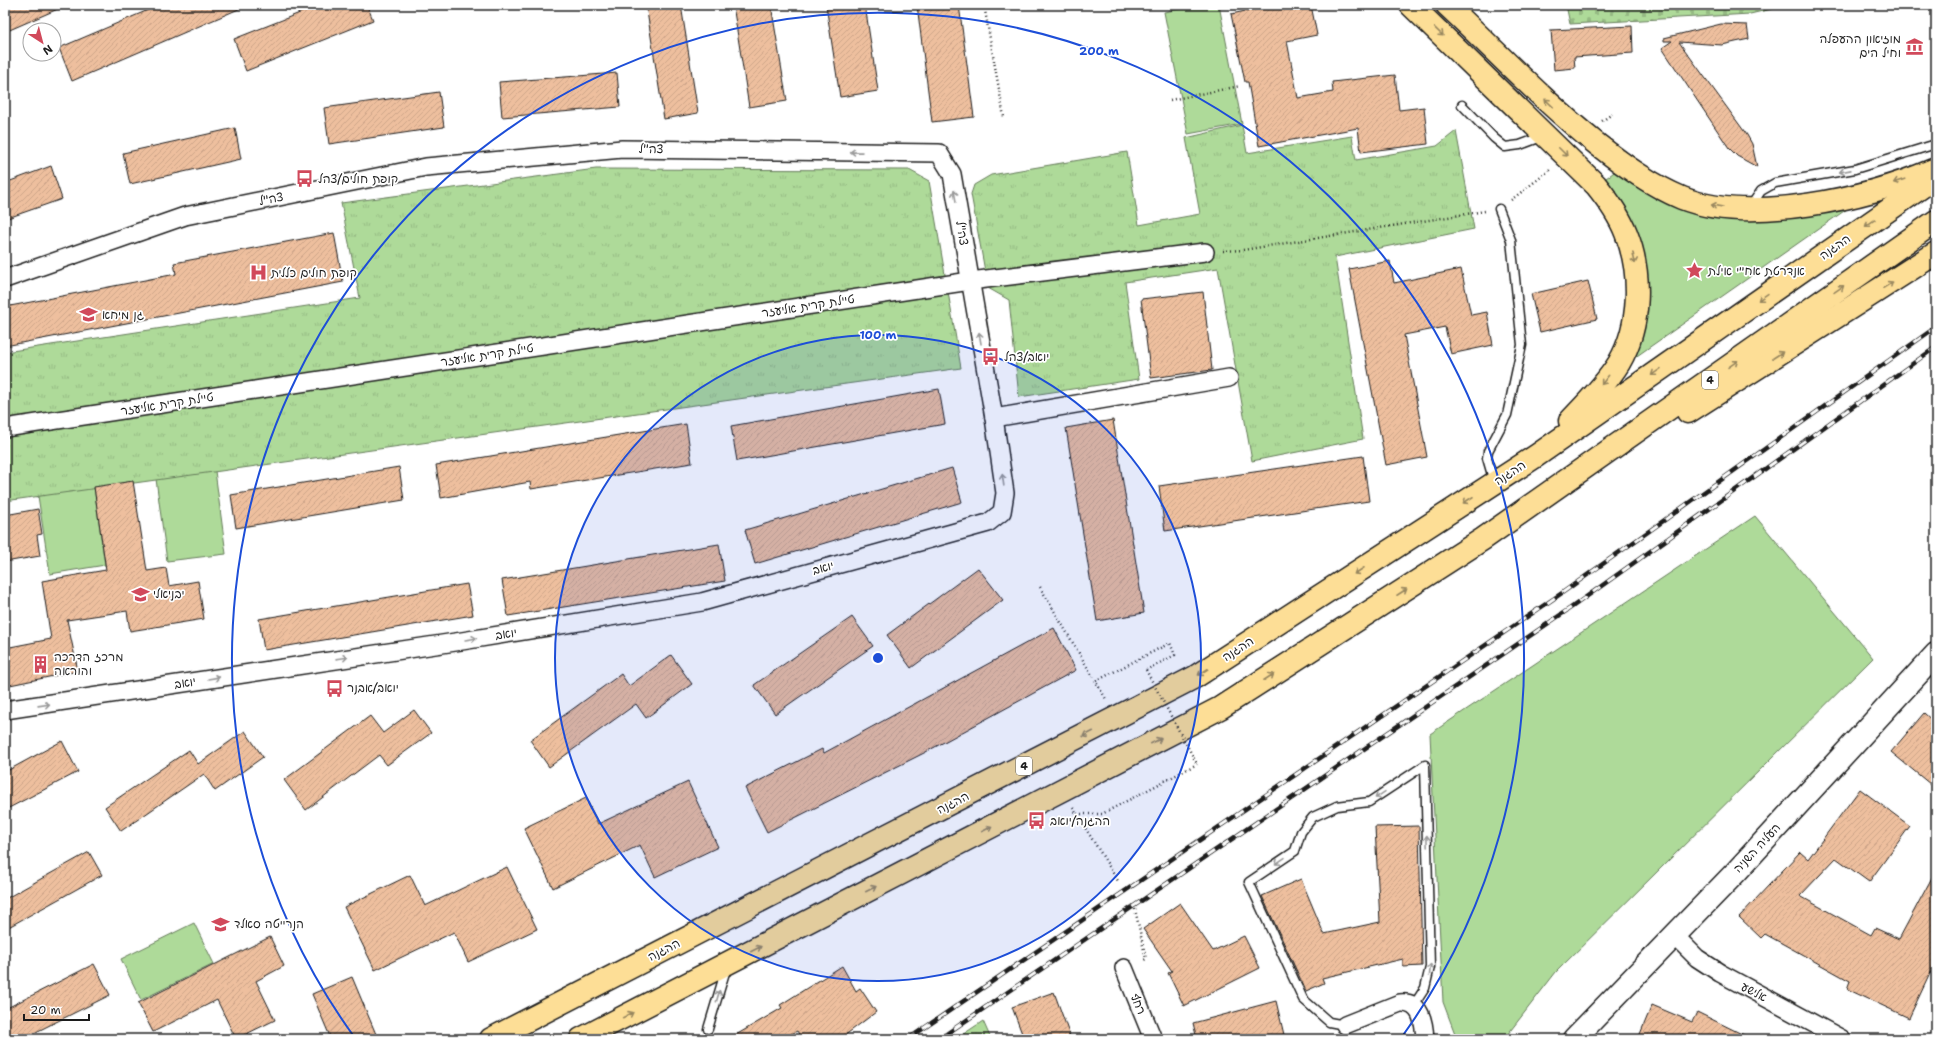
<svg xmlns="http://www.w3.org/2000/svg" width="1941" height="1044" viewBox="0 0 1941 1044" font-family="'Shantell Sans','Playpen Sans Hebrew',sans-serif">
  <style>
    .grass { fill: #aeda99; stroke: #657b5a }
    .cemetery { fill: url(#cemetery-stones); stroke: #657b5a }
    .park { fill: url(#park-tufts); stroke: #657b5a }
    .building { fill: url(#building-hatch); stroke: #1c1c1c }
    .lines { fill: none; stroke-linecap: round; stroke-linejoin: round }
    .lane-casing { stroke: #1c1c1c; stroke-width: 11 }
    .street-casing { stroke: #1c1c1c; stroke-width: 20 }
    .secondary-casing { stroke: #1c1c1c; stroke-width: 25 }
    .highway-casing { stroke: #1c1c1c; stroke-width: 25 }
    .path { stroke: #1c1c1c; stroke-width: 2.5; stroke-dasharray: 1 3; stroke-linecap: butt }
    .lane { stroke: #fff; stroke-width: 8 }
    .street { stroke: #fff; stroke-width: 17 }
    .secondary { stroke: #fff; stroke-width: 22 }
    .highway { stroke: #fdde96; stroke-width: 22 }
    .rail-casing { stroke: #1c1c1c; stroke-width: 4.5 }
    .rail { stroke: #fff; stroke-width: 3; stroke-dasharray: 9; stroke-linecap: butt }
    .path-bridge { stroke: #1c1c1c; stroke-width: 2.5; stroke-dasharray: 1 3; stroke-linecap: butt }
    .oneway { stroke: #98875f }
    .oneway2 { stroke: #999 }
    .ring { fill: none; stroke: #1d4ed8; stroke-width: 2 }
    .labels { text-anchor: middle; stroke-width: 3.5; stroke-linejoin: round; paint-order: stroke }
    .shield { fill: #fff; stroke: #606060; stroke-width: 1 }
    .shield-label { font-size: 11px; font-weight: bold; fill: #1c1c1c }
    .poi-label { font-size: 12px; fill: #1c1c1c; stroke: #fff; text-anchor: start }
    .street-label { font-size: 12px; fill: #1c1c1c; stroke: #fff }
    .centre { fill: #1d4ed8; stroke: #fff; stroke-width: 2 }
    .ring-label { font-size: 12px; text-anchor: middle; font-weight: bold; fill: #1d4ed8; stroke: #fff; stroke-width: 3.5; stroke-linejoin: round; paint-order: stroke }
  </style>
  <defs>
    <pattern id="cemetery-stones" width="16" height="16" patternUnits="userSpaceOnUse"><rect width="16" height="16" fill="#aeda99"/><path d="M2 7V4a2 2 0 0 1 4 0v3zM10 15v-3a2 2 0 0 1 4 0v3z" fill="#95ba83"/></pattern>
    <pattern id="park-tufts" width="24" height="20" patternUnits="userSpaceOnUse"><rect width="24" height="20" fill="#aeda99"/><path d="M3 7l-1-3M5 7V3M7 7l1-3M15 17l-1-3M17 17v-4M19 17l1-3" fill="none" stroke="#95ba83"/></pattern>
    <pattern id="building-hatch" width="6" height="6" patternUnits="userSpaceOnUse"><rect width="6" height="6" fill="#eebf9e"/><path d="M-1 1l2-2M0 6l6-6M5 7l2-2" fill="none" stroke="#cca488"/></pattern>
  </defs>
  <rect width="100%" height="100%" fill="#fff"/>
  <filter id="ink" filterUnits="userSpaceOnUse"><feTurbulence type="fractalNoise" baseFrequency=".025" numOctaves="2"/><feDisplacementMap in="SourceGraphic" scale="8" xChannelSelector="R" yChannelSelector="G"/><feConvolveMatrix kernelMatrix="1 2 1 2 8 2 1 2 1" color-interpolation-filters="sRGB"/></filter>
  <g filter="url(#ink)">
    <g class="grass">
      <path d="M1200,5H1219L1242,124L1188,134L1164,12Z"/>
      <path d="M1617,170L1681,208L1857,202L1624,365L1646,295L1602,181Z"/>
      <path d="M215,471L226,554L167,561L156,479Z"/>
      <path d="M94,487L105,565L50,574L38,496Z"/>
      <path d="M1755,516L1873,658L1556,972L1504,1039H1457L1443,1002L1430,734Z"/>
      <path d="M194,923L214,964L141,1000L121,959Z"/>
    </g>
    <path class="cemetery" d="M1566,5H1789L1750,14L1570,24Z"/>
    <g class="park">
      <path d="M1242,125L1247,153L1352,136L1356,160L1437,146L1456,131L1474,229L1335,257L1363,439L1252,461L1218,268L1125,282L1139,379L1019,397L1009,300L988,288L971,194L974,185L991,175L1127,152L1139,225L1200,214L1186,138Z"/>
      <path d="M596,169L909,170L929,181L961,368L5,501V352L360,298L341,203Z"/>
      <path d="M983,1021L991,1039H956Z"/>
    </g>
    <g class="building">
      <path d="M5,5H67L5,32Z"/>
      <path d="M160,5H248L72,81L59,48Z"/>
      <path d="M320,5H367L373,20L246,71L234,39Z"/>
      <path d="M646,5H681L698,113L664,119Z"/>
      <path d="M733,5H771L787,101L749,107Z"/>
      <path d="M826,5H865L878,91L840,97Z"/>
      <path d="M917,5H959L974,117L932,122Z"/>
      <path d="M1275,5H1311L1317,35L1287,41L1298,98L1333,92L1332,82L1395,75L1399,110L1424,107L1428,144L1361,152L1358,128L1259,146L1248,82H1245L1231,14Z"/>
      <path d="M1721,24L1747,25L1749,39L1722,45L1679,42L1747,135L1752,144L1757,167L1737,156L1729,148L1662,48L1672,41H1664V38Z"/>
      <path d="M1632,26L1633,53L1574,57L1575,68L1554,70L1551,30Z"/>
      <path d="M617,73L620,107L502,117L499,82Z"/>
      <path d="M439,92L444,127L329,144L324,108Z"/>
      <path d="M235,128L241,159L130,184L123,153Z"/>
      <path d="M51,166L62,199L5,219V183Z"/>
      <path d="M334,233L343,282L5,346V307L176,274L174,263Z"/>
      <path d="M1390,261L1394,283L1461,269L1471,315L1487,312L1493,345L1451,354L1445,327L1404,335L1427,457L1386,465L1349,269Z"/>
      <path d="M1588,281L1597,319L1540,332L1531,294Z"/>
      <path d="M1203,292L1212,370L1151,378L1141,299Z"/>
      <path d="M939,389L945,424L737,461L731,426Z"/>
      <path d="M1113,420L1144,613L1097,621L1066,428Z"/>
      <path d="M686,424L692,463L531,489L530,482L441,498L436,465Z"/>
      <path d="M1363,456L1369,501L1165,531L1159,486Z"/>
      <path d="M399,467L404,500L236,528L231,495Z"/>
      <path d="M952,468L962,502L755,564L745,530Z"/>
      <path d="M133,481L147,571L166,568L169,586L198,581L204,619L130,631L127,611L67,620L78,671L5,686V648L51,639L42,581L106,570L94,487Z"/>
      <path d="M38,509L42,534L37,535L40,556L5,562V515Z"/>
      <path d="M719,544L725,581L508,616L502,580Z"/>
      <path d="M978,568L1003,600L911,668L887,635Z"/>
      <path d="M467,584L473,615L264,650L259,619Z"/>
      <path d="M852,617L873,646L775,714L754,685Z"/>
      <path d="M1054,628L1076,670L924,753L767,832L745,788L822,749L824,753Z"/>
      <path d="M671,655L692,684L646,718L636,704L549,767L530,740L621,674L629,686Z"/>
      <path d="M414,710L431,733L387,765L379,755L306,810L284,780L370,716L383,733Z"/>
      <path d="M1924,713L1936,724V789L1891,752Z"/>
      <path d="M245,731L263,757L215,791L204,774L121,831L105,807L189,750L198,764Z"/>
      <path d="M62,741L78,772L5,810V772Z"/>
      <path d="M688,782L718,847L655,877L640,845L553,888L524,828L586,798L598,824Z"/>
      <path d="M1860,789L1910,826L1869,882L1836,858L1800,896L1871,935L1875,928L1899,939L1936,870V961L1909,1018L1847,989L1850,981L1765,934L1761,938L1739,917L1800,852L1808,859Z"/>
      <path d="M1419,826L1422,966L1403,967V959L1322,978L1324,983L1306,991L1262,896L1301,879L1324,934L1380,922L1375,827Z"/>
      <path d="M89,852L102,875L5,929V899Z"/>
      <path d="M507,867L537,929L468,962L454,932L375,970L344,907L410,875L425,906Z"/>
      <path d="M1180,903L1213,951L1244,936L1260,968L1184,1006L1168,973L1172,971L1143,929Z"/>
      <path d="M270,937L284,966L256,981L275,1020L236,1039L217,1000L153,1032L138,1003Z"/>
      <path d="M94,964L110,995L22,1039H5V1009Z"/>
      <path d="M842,966L856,991L860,988L876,1012L840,1039H802L797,1031L782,1039H729L782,1008L780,1005Z"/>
      <path d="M352,977L378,1039H331L312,994Z"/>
      <path d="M1054,992L1071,1039H1024L1012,1007Z"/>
      <path d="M1276,1001L1285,1039H1197L1193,1023Z"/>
      <path d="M1652,1005L1692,1022L1697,1012L1752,1039H1638Z"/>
    </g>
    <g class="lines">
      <defs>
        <g id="lane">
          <path d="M1462,105L1494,138L1505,147L1520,145L1544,136"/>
          <path d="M1750,207L1761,191L1775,183L1855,169L1936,144"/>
          <path d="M1494,482L1487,458L1488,451L1507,415L1522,345L1511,240L1499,209"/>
          <path d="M1345,1025L1329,1022L1303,999L1249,882L1295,851L1301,832L1313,817L1337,806L1369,802L1425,765L1430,967L1425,988L1414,1005"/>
          <path d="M708,1029L726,969"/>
        </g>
        <g id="street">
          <path d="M5,279L185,216L426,167L622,149L939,153L952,174L994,418L1005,493L1002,512L988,523L702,602L462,641L5,710"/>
          <path d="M994,418L1229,378"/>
          <path d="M5,428L970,281L1205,252"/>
          <path d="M1674,935L1697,958L1720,973L1842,1039"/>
          <path d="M1124,968L1153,1039"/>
          <path d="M1345,1025L1400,1003C1421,1001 1424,1022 1425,1039"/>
        </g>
        <path id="secondary" d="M1574,1039L1735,873L1936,654"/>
        <g id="highway">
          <path d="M1411,5L1596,185C1608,200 1619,215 1626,233C1642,273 1641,325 1619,363C1606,384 1587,403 1570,421"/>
          <path d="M1447,5C1497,52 1544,102 1598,145C1625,166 1651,185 1682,198C1750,225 1868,198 1933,170"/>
          <path d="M1688,412L1936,253"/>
          <path d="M491,1039L1195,677L1536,456L1936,177"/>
          <path d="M581,1039L1220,708L1483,539L1936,221"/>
        </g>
      </defs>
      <use href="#lane" class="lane-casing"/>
      <use href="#street" class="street-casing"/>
      <use href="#secondary" class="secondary-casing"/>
      <use href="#highway" class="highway-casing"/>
      <g class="path">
        <path d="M984,5L1004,117"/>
        <path d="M1170,100L1240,86"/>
        <path d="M1602,121L1612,114"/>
        <path d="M1511,200L1550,170"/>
        <path d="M1223,251L1243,250L1485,211"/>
        <path d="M1040,587L1106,699"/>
        <path d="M1096,681L1170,643L1175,655L1146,670"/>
        <path d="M1073,808L1118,881"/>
        <path d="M1077,814H1102L1197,764"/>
        <path d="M1135,909L1146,959L1142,961"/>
      </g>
      <use href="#lane" class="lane"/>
      <use href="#street" class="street"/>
      <use href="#secondary" class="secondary"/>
      <use href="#highway" class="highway"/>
      <defs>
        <g id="rail">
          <path d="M908,1039L1562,593L1936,327"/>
          <path d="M939,1039L1572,607L1936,347"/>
        </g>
      </defs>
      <use href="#rail" class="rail-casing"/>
      <use href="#rail" class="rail"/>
      <path class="path-bridge" d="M1146,670L1197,764"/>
    </g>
    <defs><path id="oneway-shaft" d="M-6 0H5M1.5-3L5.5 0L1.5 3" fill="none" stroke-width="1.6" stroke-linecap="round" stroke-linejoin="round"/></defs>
    <g class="oneway">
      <use href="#oneway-shaft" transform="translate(1439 32) rotate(44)"/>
      <use href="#oneway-shaft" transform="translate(1549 103) rotate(-136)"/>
      <use href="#oneway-shaft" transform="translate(1563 152) rotate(45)"/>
      <use href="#oneway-shaft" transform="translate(1899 181) rotate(162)"/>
      <use href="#oneway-shaft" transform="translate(1717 206) rotate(-170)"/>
      <use href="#oneway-shaft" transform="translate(1870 223) rotate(145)"/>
      <use href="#oneway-shaft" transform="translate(1634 258) rotate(79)"/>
      <use href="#oneway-shaft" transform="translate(1888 285) rotate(-33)"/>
      <use href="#oneway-shaft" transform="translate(1839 289) rotate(-35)"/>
      <use href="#oneway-shaft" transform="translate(1763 297) rotate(145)"/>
      <use href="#oneway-shaft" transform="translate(1778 355) rotate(-33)"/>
      <use href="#oneway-shaft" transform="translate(1733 364) rotate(-35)"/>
      <use href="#oneway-shaft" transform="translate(1656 372) rotate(145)"/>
      <use href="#oneway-shaft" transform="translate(1605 380) rotate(128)"/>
      <use href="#oneway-shaft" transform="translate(1468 500) rotate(147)"/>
      <use href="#oneway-shaft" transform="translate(1359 571) rotate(147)"/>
      <use href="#oneway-shaft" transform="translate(1402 592) rotate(-33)"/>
      <use href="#oneway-shaft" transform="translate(1203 672) rotate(147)"/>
      <use href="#oneway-shaft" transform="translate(1269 677) rotate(-33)"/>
      <use href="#oneway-shaft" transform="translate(1088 734) rotate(153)"/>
      <use href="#oneway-shaft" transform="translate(1156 741) rotate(-27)"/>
      <use href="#oneway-shaft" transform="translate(987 829) rotate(-27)"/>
      <use href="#oneway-shaft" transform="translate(871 889) rotate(-27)"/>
      <use href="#oneway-shaft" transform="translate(756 949) rotate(-27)"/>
      <use href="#oneway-shaft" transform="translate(628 1015) rotate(-27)"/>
    </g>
    <g class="oneway2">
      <use href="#oneway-shaft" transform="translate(856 152) rotate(-179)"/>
      <use href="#oneway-shaft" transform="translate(1845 171) rotate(169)"/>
      <use href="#oneway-shaft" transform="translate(955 196) rotate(-100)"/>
      <use href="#oneway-shaft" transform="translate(980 338) rotate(-100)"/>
      <use href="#oneway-shaft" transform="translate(1003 480) rotate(-98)"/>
      <use href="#oneway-shaft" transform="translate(471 639) rotate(-9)"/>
      <use href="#oneway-shaft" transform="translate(342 658) rotate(-8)"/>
      <use href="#oneway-shaft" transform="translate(214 678) rotate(-10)"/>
      <use href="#oneway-shaft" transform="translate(44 705) rotate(-8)"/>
      <use href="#oneway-shaft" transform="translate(1380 795) rotate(146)"/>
      <use href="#oneway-shaft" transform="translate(1427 841) rotate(-92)"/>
      <use href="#oneway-shaft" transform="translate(1280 861) rotate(146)"/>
      <use href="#oneway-shaft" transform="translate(1430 970) rotate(-84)"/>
      <use href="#oneway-shaft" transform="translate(718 996) rotate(-74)"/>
    </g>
  </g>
  <circle cx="878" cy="658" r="323" fill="#1d4ed8" fill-opacity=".12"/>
  <g class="ring">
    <circle cx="878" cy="658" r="323"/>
    <path d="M355 1038A646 646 0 1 1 1401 1038"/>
  </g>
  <defs>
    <symbol id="museum-bare" viewBox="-9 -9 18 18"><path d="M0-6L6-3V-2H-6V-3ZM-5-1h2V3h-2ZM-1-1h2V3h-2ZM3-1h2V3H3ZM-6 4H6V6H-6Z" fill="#d1495b" stroke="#fff" stroke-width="2.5" paint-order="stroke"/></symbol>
    <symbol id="bus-bare" viewBox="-9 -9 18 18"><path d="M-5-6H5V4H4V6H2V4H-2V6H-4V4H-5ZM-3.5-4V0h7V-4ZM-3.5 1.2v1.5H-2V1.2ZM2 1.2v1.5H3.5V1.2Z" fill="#d1495b" stroke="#fff" stroke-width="2.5" paint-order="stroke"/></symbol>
    <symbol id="sight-bare" viewBox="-9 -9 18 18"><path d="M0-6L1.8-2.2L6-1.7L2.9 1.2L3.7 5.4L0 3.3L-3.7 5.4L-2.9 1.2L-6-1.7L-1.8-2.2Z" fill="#d1495b" stroke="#fff" stroke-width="2.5" paint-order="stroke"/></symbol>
    <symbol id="hospital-bare" viewBox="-9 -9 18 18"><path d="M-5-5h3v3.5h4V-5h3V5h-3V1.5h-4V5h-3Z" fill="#d1495b" stroke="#fff" stroke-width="2.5" paint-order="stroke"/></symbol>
    <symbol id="school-bare" viewBox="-9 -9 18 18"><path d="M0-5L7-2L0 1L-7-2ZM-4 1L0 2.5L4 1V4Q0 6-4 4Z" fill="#d1495b" stroke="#fff" stroke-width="2.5" paint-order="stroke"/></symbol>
    <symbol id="building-bare" viewBox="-9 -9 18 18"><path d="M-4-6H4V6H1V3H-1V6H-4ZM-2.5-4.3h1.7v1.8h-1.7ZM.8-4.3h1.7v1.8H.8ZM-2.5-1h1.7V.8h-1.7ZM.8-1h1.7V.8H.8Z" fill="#d1495b" stroke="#fff" stroke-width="2.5" paint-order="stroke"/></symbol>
  </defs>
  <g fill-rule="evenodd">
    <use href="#museum-bare" x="1902" y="34" width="25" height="25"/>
    <use href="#bus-bare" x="292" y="166" width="25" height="25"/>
    <use href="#sight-bare" x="1682" y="258" width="25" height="25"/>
    <use href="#hospital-bare" x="246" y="260" width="25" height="25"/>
    <use href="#school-bare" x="76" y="302" width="25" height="25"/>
    <use href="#bus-bare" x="978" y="344" width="25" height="25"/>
    <use href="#school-bare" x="128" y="582" width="25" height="25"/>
    <use href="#building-bare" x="28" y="652" width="25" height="25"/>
    <use href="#bus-bare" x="322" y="676" width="25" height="25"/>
    <use href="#bus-bare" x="1024" y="808" width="25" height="25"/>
    <use href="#school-bare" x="208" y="912" width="25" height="25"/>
  </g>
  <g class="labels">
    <g class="shield">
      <rect x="1702" y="371" width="16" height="18" rx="3"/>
      <rect x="1016" y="757" width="16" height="18" rx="3"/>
    </g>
    <g class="shield-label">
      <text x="1710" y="384">4</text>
      <text x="1024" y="770">4</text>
    </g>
    <g class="poi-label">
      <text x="1901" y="43" text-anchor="end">מוזיאון ההעפלה<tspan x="1901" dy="14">וחיל הים</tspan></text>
      <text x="318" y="183">קופת חולים/צהל</text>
      <text x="1708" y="275">אנדרטת אח"י אילת</text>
      <text x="271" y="277">קופת חולים כללית</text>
      <text x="102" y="319">גן מיחא</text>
      <text x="1004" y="361">יואב/צהל</text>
      <text x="153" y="598">יבניאלי</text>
      <text x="54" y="661">מרכז הדרכה<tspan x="54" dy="14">והוראה</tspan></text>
      <text x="347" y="692">יואב/אבנר</text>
      <text x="1050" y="825">ההגנה/יואב</text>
      <text x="234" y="928">הנרייטה סאלד</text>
    </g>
    <g class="street-label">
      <text transform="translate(651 149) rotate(1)" y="4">צה"ל</text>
      <text transform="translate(271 199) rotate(-11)" y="4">צה"ל</text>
      <text transform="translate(962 233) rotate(80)" y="4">צה"ל</text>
      <text transform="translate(1835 247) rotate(-35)" y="4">ההגנה</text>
      <text transform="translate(808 306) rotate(-9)" y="4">טיילת קרית אליעזר</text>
      <text transform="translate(487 355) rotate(-9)" y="4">טיילת קרית אליעזר</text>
      <text transform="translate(167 404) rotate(-9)" y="4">טיילת קרית אליעזר</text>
      <text transform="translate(1510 473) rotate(-33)" y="4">ההגנה</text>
      <text transform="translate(823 568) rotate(-16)" y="4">יואב</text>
      <text transform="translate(506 634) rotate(-9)" y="4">יואב</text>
      <text transform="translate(1238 649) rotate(-33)" y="4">ההגנה</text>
      <text transform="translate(185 683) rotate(-10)" y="4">יואב</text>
      <text transform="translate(953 803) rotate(-27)" y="4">ההגנה</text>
      <text transform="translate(1757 848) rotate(-47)" y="4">העליה השניה</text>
      <text transform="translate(664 950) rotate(-27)" y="4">ההגנה</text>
      <text transform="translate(1754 992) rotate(28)" y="4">אלישע</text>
      <text transform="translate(1138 1004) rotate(67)" y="4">רחף</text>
    </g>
  </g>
  <circle cx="878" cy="658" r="6" class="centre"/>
  <g class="ring-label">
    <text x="1099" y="55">200 m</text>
    <text x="878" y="339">100 m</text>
  </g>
  <rect width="1941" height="1044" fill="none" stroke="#fff" stroke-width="20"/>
  <rect x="10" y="10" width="1921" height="1024" fill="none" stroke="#1c1c1c" stroke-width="1.5" filter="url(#ink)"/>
  <g transform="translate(42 42) rotate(144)"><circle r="19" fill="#ffffff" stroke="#a4a4a4"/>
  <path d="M0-3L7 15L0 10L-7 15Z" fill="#d1495b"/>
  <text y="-6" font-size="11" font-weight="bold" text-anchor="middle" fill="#1c1c1c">N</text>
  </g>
  <path d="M24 1014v6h65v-6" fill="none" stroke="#1c1c1c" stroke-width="2"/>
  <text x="30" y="1014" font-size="12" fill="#1c1c1c" stroke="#ffffff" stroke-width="3" paint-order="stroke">20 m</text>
</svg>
